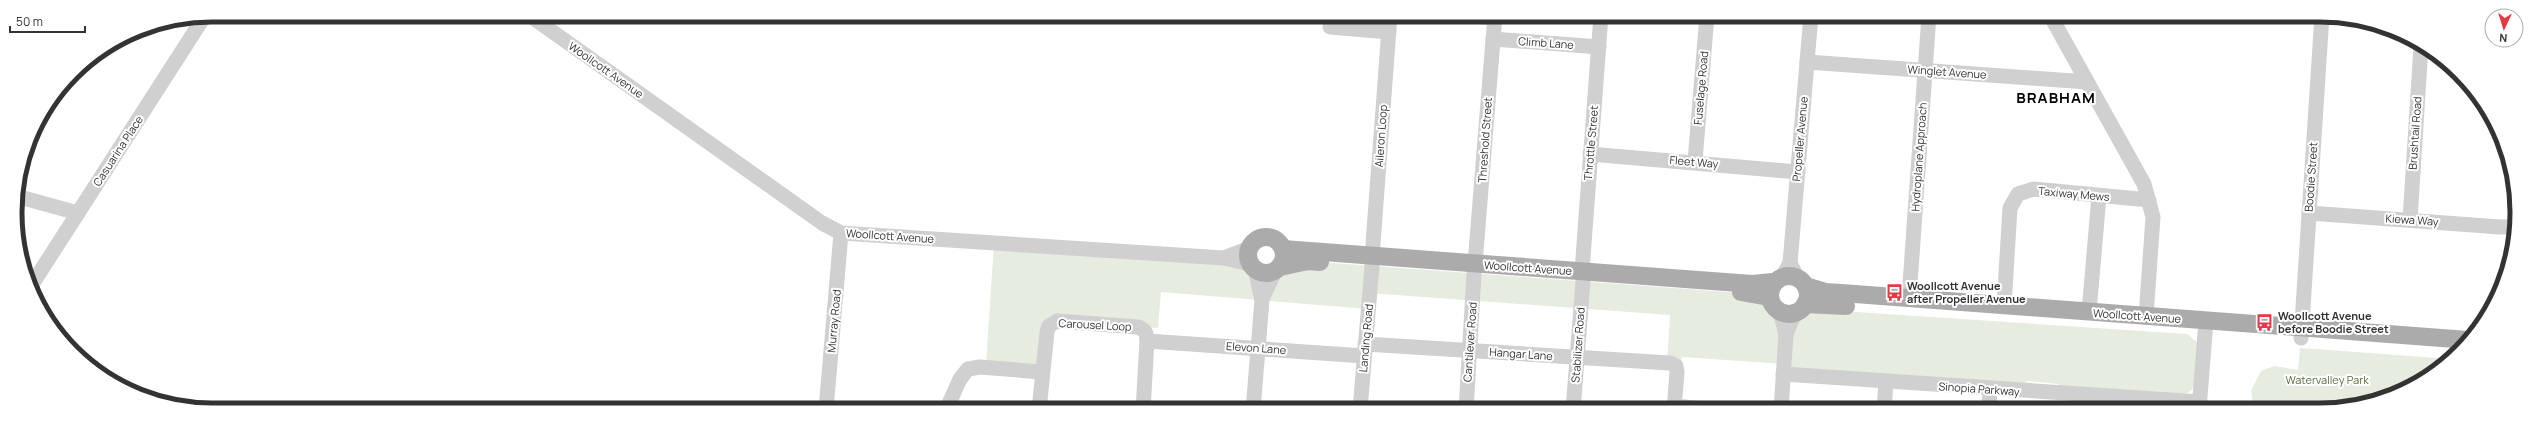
<svg xmlns="http://www.w3.org/2000/svg" width="2532" height="425" viewBox="0 0 2532 425" font-family="Manrope,sans-serif">
  <style>
    .green { fill: #e6ecdf }
    .lines { fill: none; stroke-linecap: round; stroke-linejoin: round }
    .minor { stroke: #d0d0d0; stroke-width: 15 }
    .major { stroke: #ababab; stroke-width: 18 }
    .labels { text-anchor: middle; stroke-width: 4; stroke-linejoin: round; paint-order: stroke }
    .street-label { font-size: 11px; fill: #333; stroke: #fff }
    .poi-label { font-size: 11px; font-weight: bold; fill: #333; stroke: #fff; text-anchor: start }
    .park-label { font-size: 11px; fill: #56703f; stroke: #fff }
    .district-label { font-size: 15px; font-weight: bold; letter-spacing: 1px; fill: #000; stroke: #fff }
    .rim { fill: none; stroke: #333; stroke-width: 5 }
  </style>
  <rect width="100%" height="100%" fill="#fff"/>
  <g class="green">
    <path d="M994,243L1224,258L1264,273L1305,261L1755,294L1771,303L1781,312L1795,313L1805,304L1841,311L2187,334L2198,343L2196,386L2184,396L2063,389L2058,384L2027,381L2022,386L1783,374V364L1683,357L1676,366L1667,363L1670,315L1369,293L1368,309L1161,292L1158,328L1057,321L1042,372L986,365Z"/>
    <path d="M2300,348L2316,349L2450,359L2407,390L2333,410H2254L2251,391L2261,371L2274,366L2298,370Z"/>
  </g>
  <g class="lines">
    <g class="minor">
      <path d="M529,15L822,223L841,233L1224,258L1250,264"/>
      <path d="M1466,15L1494,18"/>
      <path d="M2050,15L2144,184L2153,217L2146,317"/>
      <path d="M1330,27L1389,32"/>
      <path d="M1493,39L1599,47"/>
      <path d="M1807,62L2087,82"/>
      <path d="M1590,154L1798,172"/>
      <path d="M1695,161L1707,15"/>
      <path d="M16,196L78,213"/>
      <path d="M2309,213L2500,227H2516"/>
      <path d="M2410,220L2421,46"/>
      <path d="M1226,257L1250,248"/>
      <path d="M1372,257L1390,15"/>
      <path d="M1790,263L1797,277"/>
      <path d="M1475,264L1495,15"/>
      <path d="M1582,271L1601,15"/>
      <path d="M1782,277L1790,263L1811,15"/>
      <path d="M31,286L204,17"/>
      <path d="M1909,298L1929,15"/>
      <path d="M1262,299L1275,271"/>
      <path d="M2004,306L2010,208L2018,194L2034,189L2149,200"/>
      <path d="M1780,312L1786,334L1781,410"/>
      <path d="M2089,312L2099,196"/>
      <path d="M1786,334L1795,313"/>
      <path d="M2301,338L2322,15"/>
      <path d="M1147,341L1364,356"/>
      <path d="M1365,344L1670,363L1676,366L1677,372L1674,410"/>
      <path d="M1783,374L2200,402"/>
      <path d="M1675,406L1714,410"/>
      <path d="M826,410L841,233"/>
      <path d="M946,410L960,379L968,369L980,367L1042,372"/>
      <path d="M1039,410L1047,332L1049,326L1057,321L1138,327C1145,330 1147,333 1147,341L1143,410"/>
      <path d="M1253,410L1262,300L1255,269"/>
      <path d="M1360,410L1372,266"/>
      <path d="M1466,410L1474,274"/>
      <path d="M1573,410L1583,281"/>
      <path d="M1884,410L1886,382"/>
      <path d="M1989,410L1990,390"/>
      <path d="M2199,410L2206,321"/>
    </g>
    <g class="major">
      <circle cx="1266" cy="255" r="18"/>
      <path d="M1283,249L1752,284L1773,282"/>
      <path d="M1280,267L1308,261L1320,262"/>
      <circle cx="1789" cy="295" r="19"/>
      <path d="M1806,286L1826,292L1855,294L2468,340"/>
      <path d="M1741,292L1769,297"/>
      <path d="M1805,304L1846,306"/>
    </g>
  </g>
  <defs>
    <symbol id="bus-bare" viewBox="-9 -9 18 18"><path d="M-5-6H5V4H4V6H2V4H-2V6H-4V4H-5ZM-3.5-4V0h7V-4ZM-3.5 1.2v1.5H-2V1.2ZM2 1.2v1.5H3.5V1.2Z" fill="#e63946" stroke="#fff" stroke-width="2.5" paint-order="stroke"/></symbol>
  </defs>
  <g fill-rule="evenodd">
    <use href="#bus-bare" x="1882" y="280" width="25" height="25"/>
    <use href="#bus-bare" x="2252" y="310" width="25" height="25"/>
  </g>
  <g class="labels">
    <g class="street-label">
      <text transform="translate(1546 43) rotate(4)" y="4">Climb Lane</text>
      <text transform="translate(606 70) rotate(35)" y="4">Woollcott Avenue</text>
      <text transform="translate(1947 72) rotate(4)" y="4">Winglet Avenue</text>
      <text transform="translate(1701 88) rotate(-85)" y="4">Fuselage Road</text>
      <text transform="translate(2415 133) rotate(-86)" y="4">Brushtail Road</text>
      <text transform="translate(1381 136) rotate(-86)" y="4">Aileron Loop</text>
      <text transform="translate(1800 139) rotate(-85)" y="4">Propeller Avenue</text>
      <text transform="translate(1485 140) rotate(-86)" y="4">Threshold Street</text>
      <text transform="translate(1591 143) rotate(-85)" y="4">Throttle Street</text>
      <text transform="translate(118 151) rotate(-57)" y="4">Casuarina Place</text>
      <text transform="translate(1919 157) rotate(-86)" y="4">Hydroplane Approach</text>
      <text transform="translate(1694 162) rotate(5)" y="4">Fleet Way</text>
      <text transform="translate(2311 177) rotate(-86)" y="4">Boodie Street</text>
      <text transform="translate(2074 194) rotate(5)" y="4">Taxiway Mews</text>
      <text transform="translate(2412 220) rotate(4)" y="4">Kiewa Way</text>
      <text transform="translate(890 236) rotate(4)" y="4">Woollcott Avenue</text>
      <text transform="translate(1528 268) rotate(4)" y="4">Woollcott Avenue</text>
      <text transform="translate(2137 316) rotate(4)" y="4">Woollcott Avenue</text>
      <text transform="translate(834 321) rotate(-85)" y="4">Murray Road</text>
      <text transform="translate(1095 325) rotate(3)" y="4">Carousel Loop</text>
      <text transform="translate(1366 338) rotate(-85)" y="4">Landing Road</text>
      <text transform="translate(1470 342) rotate(-86)" y="4">Cantilever Road</text>
      <text transform="translate(1578 345) rotate(-86)" y="4">Stabilizer Road</text>
      <text transform="translate(1256 348) rotate(4)" y="4">Elevon Lane</text>
      <text transform="translate(1521 354) rotate(4)" y="4">Hangar Lane</text>
      <text transform="translate(1979 389) rotate(4)" y="4">Sinopia Parkway</text>
    </g>
    <g class="poi-label">
      <text x="1907" y="290">Woollcott Avenue<tspan x="1907" dy="13">after Propeller Avenue</tspan></text>
      <text x="2278" y="320">Woollcott Avenue<tspan x="2278" dy="13">before Boodie Street</tspan></text>
    </g>
    <g class="park-label">
      <text x="2327" y="384">Watervalley Park</text>
    </g>
    <g class="district-label">
      <text x="2056" y="103">BRABHAM</text>
    </g>
  </g>
  <path d="M0 0H2532V425H0ZM212 22H2320A190 190 0 0 1 2510 212V213A190 190 0 0 1 2320 403H212A190 190 0 0 1 22 213V212A190 190 0 0 1 212 22Z" fill="#fff" fill-rule="evenodd"/>
  <path class="rim" d="M212 22H2320A190 190 0 0 1 2510 212V213A190 190 0 0 1 2320 403H212A190 190 0 0 1 22 213V212A190 190 0 0 1 212 22Z"/>
  <g transform="translate(2504 28) rotate(184)"><circle r="19" fill="#ffffff" stroke="#adadad"/>
  <path d="M0-3L7 15L0 10L-7 15Z" fill="#e63946"/>
  <text y="-6" font-size="11" font-weight="bold" text-anchor="middle" fill="#333333">N</text>
  </g>
  <path d="M10 26v6h75v-6" fill="none" stroke="#333333" stroke-width="2"/>
  <text x="16" y="26" font-size="12" fill="#333333" stroke="#ffffff" stroke-width="3" paint-order="stroke">50 m</text>
</svg>
